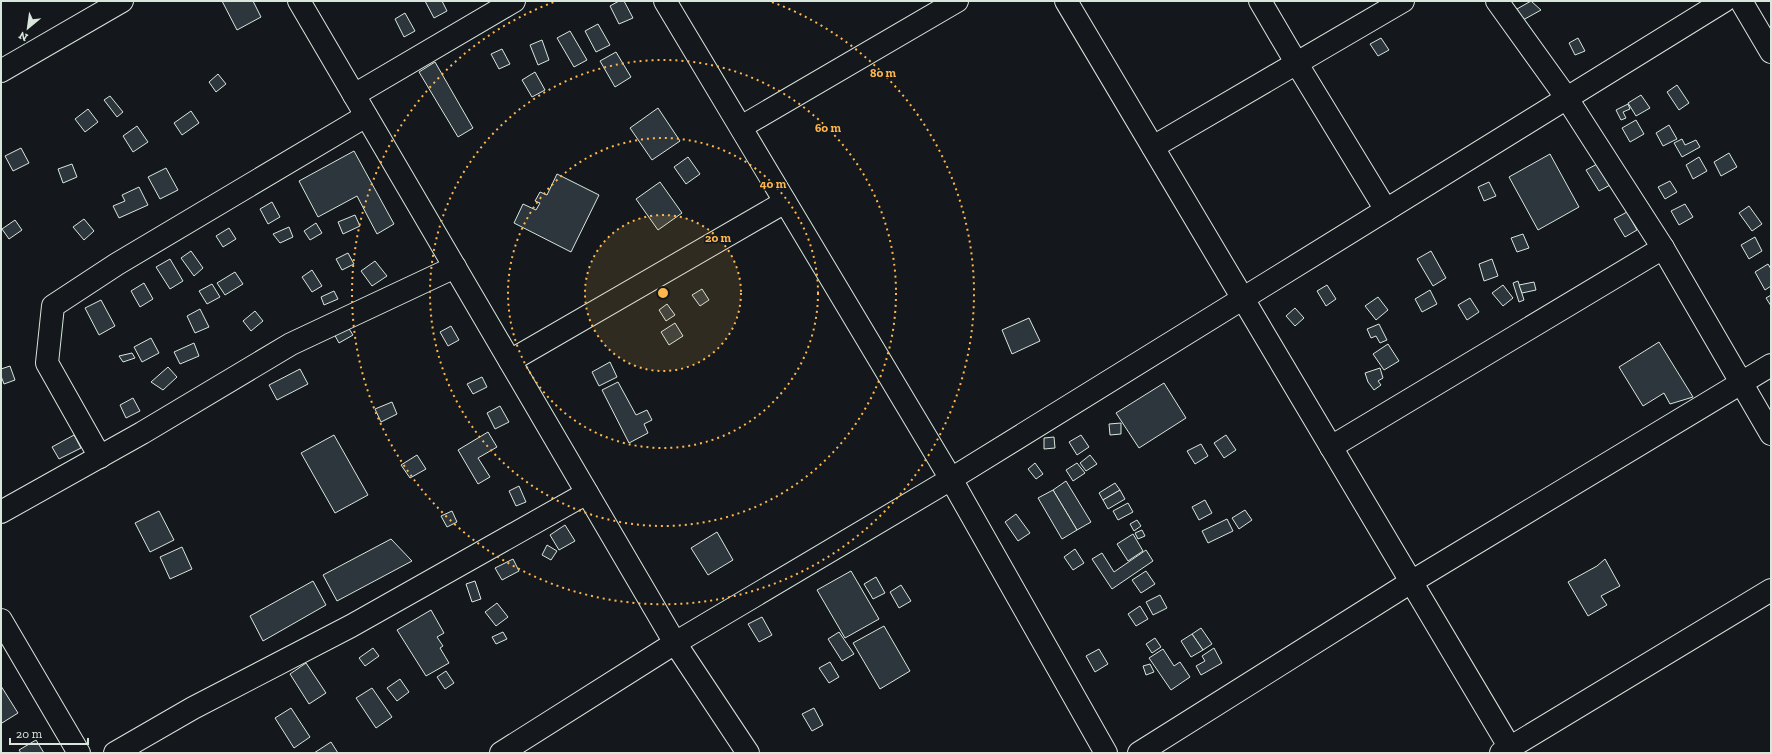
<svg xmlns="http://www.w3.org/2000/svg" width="1772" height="754" viewBox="0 0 1772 754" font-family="'Zilla Slab',serif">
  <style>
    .building { fill: #2c363c; stroke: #d8e6dc }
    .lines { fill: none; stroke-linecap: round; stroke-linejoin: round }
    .minor-casing { stroke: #d8e6dc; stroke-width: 24 }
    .minor { stroke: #14181c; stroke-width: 22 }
    .ring { fill: none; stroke: #ffb74d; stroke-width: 2; stroke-dasharray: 2 4 }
    .centre { fill: #ffb74d; stroke: #14181c; stroke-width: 2 }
    .ring-label { font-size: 12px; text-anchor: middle; font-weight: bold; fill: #ffb74d; stroke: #14181c; stroke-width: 3; stroke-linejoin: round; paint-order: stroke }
  </style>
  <rect width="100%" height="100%" fill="#14181c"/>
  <g class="building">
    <path d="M222,1H253L261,17L237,30Z"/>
    <path d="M425,1H442L447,11L434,18Z"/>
    <path d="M619,1H624L633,18L619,24L610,6Z"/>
    <path d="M1531,1L1541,10L1523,20L1517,9Z"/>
    <path d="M405,13L415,31L404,37L395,19Z"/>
    <path d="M598,24L610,45L596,52L585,31Z"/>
    <path d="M570,31L587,60L574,67L557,38Z"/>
    <path d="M1381,38L1389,50L1378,56L1370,44Z"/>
    <path d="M1578,38L1585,51L1575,55L1569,43Z"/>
    <path d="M542,40L549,60L538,65L530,45Z"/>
    <path d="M502,49L510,64L499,69L491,54Z"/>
    <path d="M616,52L631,77L615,87L600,61Z"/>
    <path d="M435,62L473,128L458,137L419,72Z"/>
    <path d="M535,72L545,90L532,97L522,80Z"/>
    <path d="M218,74L226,84L216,92L209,82Z"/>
    <path d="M1677,85L1689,103L1679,110L1667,92Z"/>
    <path d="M1641,95L1650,108L1636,116L1628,103Z"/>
    <path d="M110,96L123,112L117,117L104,100Z"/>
    <path d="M1628,104L1630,109L1623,112L1626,118L1621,120L1616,110Z"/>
    <path d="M658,108L680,141L652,160L630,128Z"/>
    <path d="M88,109L98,122L85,132L75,119Z"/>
    <path d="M191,111L199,123L182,135L174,123Z"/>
    <path d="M1636,120L1644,134L1630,142L1622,128Z"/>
    <path d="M1669,125L1677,139L1663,146L1656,133Z"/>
    <path d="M137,126L148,142L133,152L123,136Z"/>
    <path d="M1682,139L1685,145L1696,140L1700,147L1682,157L1674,143Z"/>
    <path d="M21,148L29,163L13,171L5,156Z"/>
    <path d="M354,151L394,224L377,234L357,196L318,217L299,181Z"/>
    <path d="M1729,153L1737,167L1721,176L1714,162Z"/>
    <path d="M1550,154L1579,207L1538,230L1509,177Z"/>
    <path d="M688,157L700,174L686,184L674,167Z"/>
    <path d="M1699,157L1707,171L1693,179L1686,165Z"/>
    <path d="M1599,163L1612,184L1599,191L1586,170Z"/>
    <path d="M72,164L77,177L63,183L58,169Z"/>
    <path d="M166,168L178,190L160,199L148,177Z"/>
    <path d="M557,174L599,195L571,252L514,223L523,204L536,210L540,203L535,201L540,192L547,195Z"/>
    <path d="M1670,181L1677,192L1665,199L1658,187Z"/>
    <path d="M660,182L682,213L658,230L636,199Z"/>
    <path d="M1489,182L1496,196L1484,201L1478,187Z"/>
    <path d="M139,187L148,205L119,218L113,206L125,201L122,195Z"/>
    <path d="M272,202L280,217L268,224L260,209Z"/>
    <path d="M1685,204L1693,217L1679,225L1671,211Z"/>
    <path d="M1749,206L1762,224L1752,231L1739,213Z"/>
    <path d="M1627,212L1637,230L1625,237L1614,219Z"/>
    <path d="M355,215L360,226L343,234L338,222Z"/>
    <path d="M84,219L94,231L84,240L73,227Z"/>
    <path d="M15,220L22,230L9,239L2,229Z"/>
    <path d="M316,223L322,233L310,240L304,231Z"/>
    <path d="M289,227L293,237L280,243L273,234Z"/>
    <path d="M229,228L236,239L223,247L216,236Z"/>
    <path d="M1523,234L1529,248L1517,252L1511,238Z"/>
    <path d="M1755,237L1762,251L1749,259L1741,245Z"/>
    <path d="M191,251L203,268L194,276L181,258Z"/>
    <path d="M1431,251L1446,278L1433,286L1417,259Z"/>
    <path d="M348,253L354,264L342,270L336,259Z"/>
    <path d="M170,259L183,281L170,289L156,267Z"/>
    <path d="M1492,259L1498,276L1484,281L1479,264Z"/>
    <path d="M375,261L387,276L372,286L361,271Z"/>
    <path d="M1768,264L1771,269V286L1765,290L1755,272Z"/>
    <path d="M312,270L322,286L312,292L302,277Z"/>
    <path d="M235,272L243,284L225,295L217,283Z"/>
    <path d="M1518,281L1524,300L1519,302L1513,283Z"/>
    <path d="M1534,282L1536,290L1522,293L1519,285Z"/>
    <path d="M144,283L153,299L140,307L131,291Z"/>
    <path d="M212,284L220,297L207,304L199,291Z"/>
    <path d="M1327,285L1336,299L1326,306L1317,291Z"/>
    <path d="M1503,285L1513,298L1503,306L1492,293Z"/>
    <path d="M702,289L709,300L700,306L692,295Z"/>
    <path d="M1430,290L1437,304L1422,312L1415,299Z"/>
    <path d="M334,291L338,299L324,305L321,297Z"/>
    <path d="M1771,295V306L1766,298Z"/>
    <path d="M1378,297L1388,310L1376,320L1365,306Z"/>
    <path d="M1470,298L1479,312L1467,320L1458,305Z"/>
    <path d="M101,300L115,326L99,335L85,308Z"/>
    <path d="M667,304L675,315L666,321L659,310Z"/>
    <path d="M1295,308L1304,318L1295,326L1286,316Z"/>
    <path d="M200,309L209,327L195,333L187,316Z"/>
    <path d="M255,311L263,321L251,331L243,321Z"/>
    <path d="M1029,318L1040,341L1012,354L1002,330Z"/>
    <path d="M675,323L683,336L669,345L661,332Z"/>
    <path d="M346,324L353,335L339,343L333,332Z"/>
    <path d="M1379,324L1387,340L1380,343L1376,336L1371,338L1367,329Z"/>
    <path d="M451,326L459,340L448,346L440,332Z"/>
    <path d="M151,338L159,353L142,362L134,347Z"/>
    <path d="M1659,342L1693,397L1670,404L1664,393L1643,406L1619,367Z"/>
    <path d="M194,343L199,356L180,364L174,352Z"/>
    <path d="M1388,344L1399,361L1384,370L1373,354Z"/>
    <path d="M132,353L135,358L123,362L119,356Z"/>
    <path d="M610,362L617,377L599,386L592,372Z"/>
    <path d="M10,366L15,380L4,384L1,376V369Z"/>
    <path d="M168,367L177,377L163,390L151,382Z"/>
    <path d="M1380,368L1383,378L1378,381L1381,385L1374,390L1368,382L1365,373Z"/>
    <path d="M300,369L308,384L277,400L269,385Z"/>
    <path d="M482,377L487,387L473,394L467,384Z"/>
    <path d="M618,382L636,415L647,410L652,420L644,424L648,433L629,443L602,390Z"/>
    <path d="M1164,383L1186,418L1139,448L1116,413Z"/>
    <path d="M133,398L140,411L126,418L120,405Z"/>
    <path d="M392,402L397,414L381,422L375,409Z"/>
    <path d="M500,406L509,422L495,429L487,413Z"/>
    <path d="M1121,423V434L1110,435L1109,424Z"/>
    <path d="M488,432L497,447L478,458L490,477L478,484L458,450Z"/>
    <path d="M74,435L81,448L59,459L52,447Z"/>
    <path d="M334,435L368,495L335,513L301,453Z"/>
    <path d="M1081,435L1089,447L1077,455L1069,442Z"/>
    <path d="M1226,435L1236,450L1224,458L1214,443Z"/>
    <path d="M1054,437L1055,448L1044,449V438Z"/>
    <path d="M1201,444L1208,456L1195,464L1187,451Z"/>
    <path d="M417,455L426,469L410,478L401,465Z"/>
    <path d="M1090,455L1097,464L1086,471L1080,463Z"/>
    <path d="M1035,463L1043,474L1036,479L1028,469Z"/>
    <path d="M1077,463L1085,473L1073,481L1066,470Z"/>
    <path d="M1066,481L1091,522L1077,530L1053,490Z"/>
    <path d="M1115,483L1120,490L1103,500L1099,493Z"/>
    <path d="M519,486L526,502L516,506L509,491Z"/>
    <path d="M1053,490L1077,530L1062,539L1038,498Z"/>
    <path d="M1120,490L1125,499L1108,509L1103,500Z"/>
    <path d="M1205,500L1212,513L1199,520L1192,507Z"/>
    <path d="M1128,503L1133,512L1118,520L1113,511Z"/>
    <path d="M1245,510L1252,520L1239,529L1232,518Z"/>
    <path d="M159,511L174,540L150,552L135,523Z"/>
    <path d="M452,511L457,522L447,527L441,516Z"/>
    <path d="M1016,514L1030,533L1018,541L1005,522Z"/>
    <path d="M1227,519L1233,531L1208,543L1202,531Z"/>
    <path d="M1137,520L1141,526L1134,531L1130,524Z"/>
    <path d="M565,525L575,541L559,550L550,535Z"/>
    <path d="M1142,530L1145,536L1138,539L1135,533Z"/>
    <path d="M717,532L733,560L708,575L691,548Z"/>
    <path d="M1133,534L1143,551L1128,561L1117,544Z"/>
    <path d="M391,539L412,561L337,601L323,575Z"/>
    <path d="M547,545L557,551L551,560L542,555Z"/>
    <path d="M182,547L192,569L170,579L160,557Z"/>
    <path d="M1075,549L1084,563L1073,570L1064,557Z"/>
    <path d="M1146,550L1153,561L1112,589L1092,559L1102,553L1114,572Z"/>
    <path d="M513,559L519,571L502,580L495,568Z"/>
    <path d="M1605,559L1620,586L1601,596L1607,605L1588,616L1568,582L1597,566Z"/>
    <path d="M851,571L879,619L845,638L817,590Z"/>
    <path d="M1146,571L1155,584L1141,593L1132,580Z"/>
    <path d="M876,577L885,593L873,599L864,584Z"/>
    <path d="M313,581L326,605L263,641L250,616Z"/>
    <path d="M475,581L481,599L472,602L466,584Z"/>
    <path d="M901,585L911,601L899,608L890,592Z"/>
    <path d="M1160,595L1167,608L1153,615L1146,602Z"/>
    <path d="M497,603L508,617L496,626L485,612Z"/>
    <path d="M1140,606L1148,619L1136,626L1128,614Z"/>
    <path d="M431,610L444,633L437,637L443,646L440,648L449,663L426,676L397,630Z"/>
    <path d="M762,617L772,635L759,642L748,624Z"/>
    <path d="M884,626L910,671L880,689L853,643Z"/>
    <path d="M1201,628L1212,644L1203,650L1192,634Z"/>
    <path d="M503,632L507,639L496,644L492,637Z"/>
    <path d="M839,632L854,654L842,661L828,639Z"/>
    <path d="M1192,634L1203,650L1191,657L1181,641Z"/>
    <path d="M1155,638L1161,647L1152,653L1146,644Z"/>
    <path d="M373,648L379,656L365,666L359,658Z"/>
    <path d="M1214,648L1222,663L1201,675L1196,666L1205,661L1202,656Z"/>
    <path d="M1099,649L1108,664L1095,672L1086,656Z"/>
    <path d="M1163,649L1174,666L1180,662L1190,677L1171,690L1149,658Z"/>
    <path d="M830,662L839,677L829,683L819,668Z"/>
    <path d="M306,663L326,693L309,704L290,674Z"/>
    <path d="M1150,664L1154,672L1146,675L1143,666Z"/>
    <path d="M446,671L454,683L445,689L437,677Z"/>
    <path d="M400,679L409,692L397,701L387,688Z"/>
    <path d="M1,686L18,713L2,723L1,722Z"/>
    <path d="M372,688L392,717L376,728L356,698Z"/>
    <path d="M291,708L310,737L294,748L275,718Z"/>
    <path d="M814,708L823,725L812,731L802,714Z"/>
    <path d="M36,740L44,753H21L19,750Z"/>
    <path d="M331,742L338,753H314Z"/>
  </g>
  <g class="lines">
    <defs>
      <g id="minor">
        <path d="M299,1L675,643L748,753"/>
        <path d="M665,1L951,479L1106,753"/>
        <path d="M1066,1L1513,753"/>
        <path d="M1260,1L1297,64L1386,210"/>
        <path d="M1497,1L1566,97L1663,248L1771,434"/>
        <path d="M1741,1L1771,52"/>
        <path d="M1,71L122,1"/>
        <path d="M354,95L514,1"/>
        <path d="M741,127L957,1"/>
        <path d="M1153,147L1403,1"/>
        <path d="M510,361L785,202"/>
        <path d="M1331,447L1663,248"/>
        <path d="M100,457L47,363L53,306L117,264L366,116"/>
        <path d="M1,512L142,433L291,344L455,267"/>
        <path d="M1,620L79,753"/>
        <path d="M115,753L193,708L351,626L587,493"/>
        <path d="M501,753L675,643L951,479L1724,1"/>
        <path d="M1139,753L1411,582L1771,365"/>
        <path d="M1501,753L1771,590"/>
      </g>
    </defs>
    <use href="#minor" class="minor-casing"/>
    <use href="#minor" class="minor"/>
  </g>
  <circle cx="663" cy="293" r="78" fill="#ffb74d" fill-opacity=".12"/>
  <g class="ring">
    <circle cx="663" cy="293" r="78"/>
    <circle cx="663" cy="293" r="155"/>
    <circle cx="663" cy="293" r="233"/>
    <path d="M772 2A311 311 0 1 1 554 2"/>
  </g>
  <circle cx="663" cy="293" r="6" class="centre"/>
  <g class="ring-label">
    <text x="883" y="77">80 m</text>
    <text x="828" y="132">60 m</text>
    <text x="773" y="188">40 m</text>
    <text x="718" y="242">20 m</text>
  </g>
  <rect width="1772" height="754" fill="none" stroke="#d8e6dc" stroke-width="4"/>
  <g transform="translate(28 28) rotate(209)" stroke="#14181c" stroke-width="3" paint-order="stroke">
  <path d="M0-3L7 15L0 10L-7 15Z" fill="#d8e6dc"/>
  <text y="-6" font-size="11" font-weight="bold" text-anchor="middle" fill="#d8e6dc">N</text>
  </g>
  <path d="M10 738v6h78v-6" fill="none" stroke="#d8e6dc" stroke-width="2"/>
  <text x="16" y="738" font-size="12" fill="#d8e6dc" stroke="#14181c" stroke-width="3" paint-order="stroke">20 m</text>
</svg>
